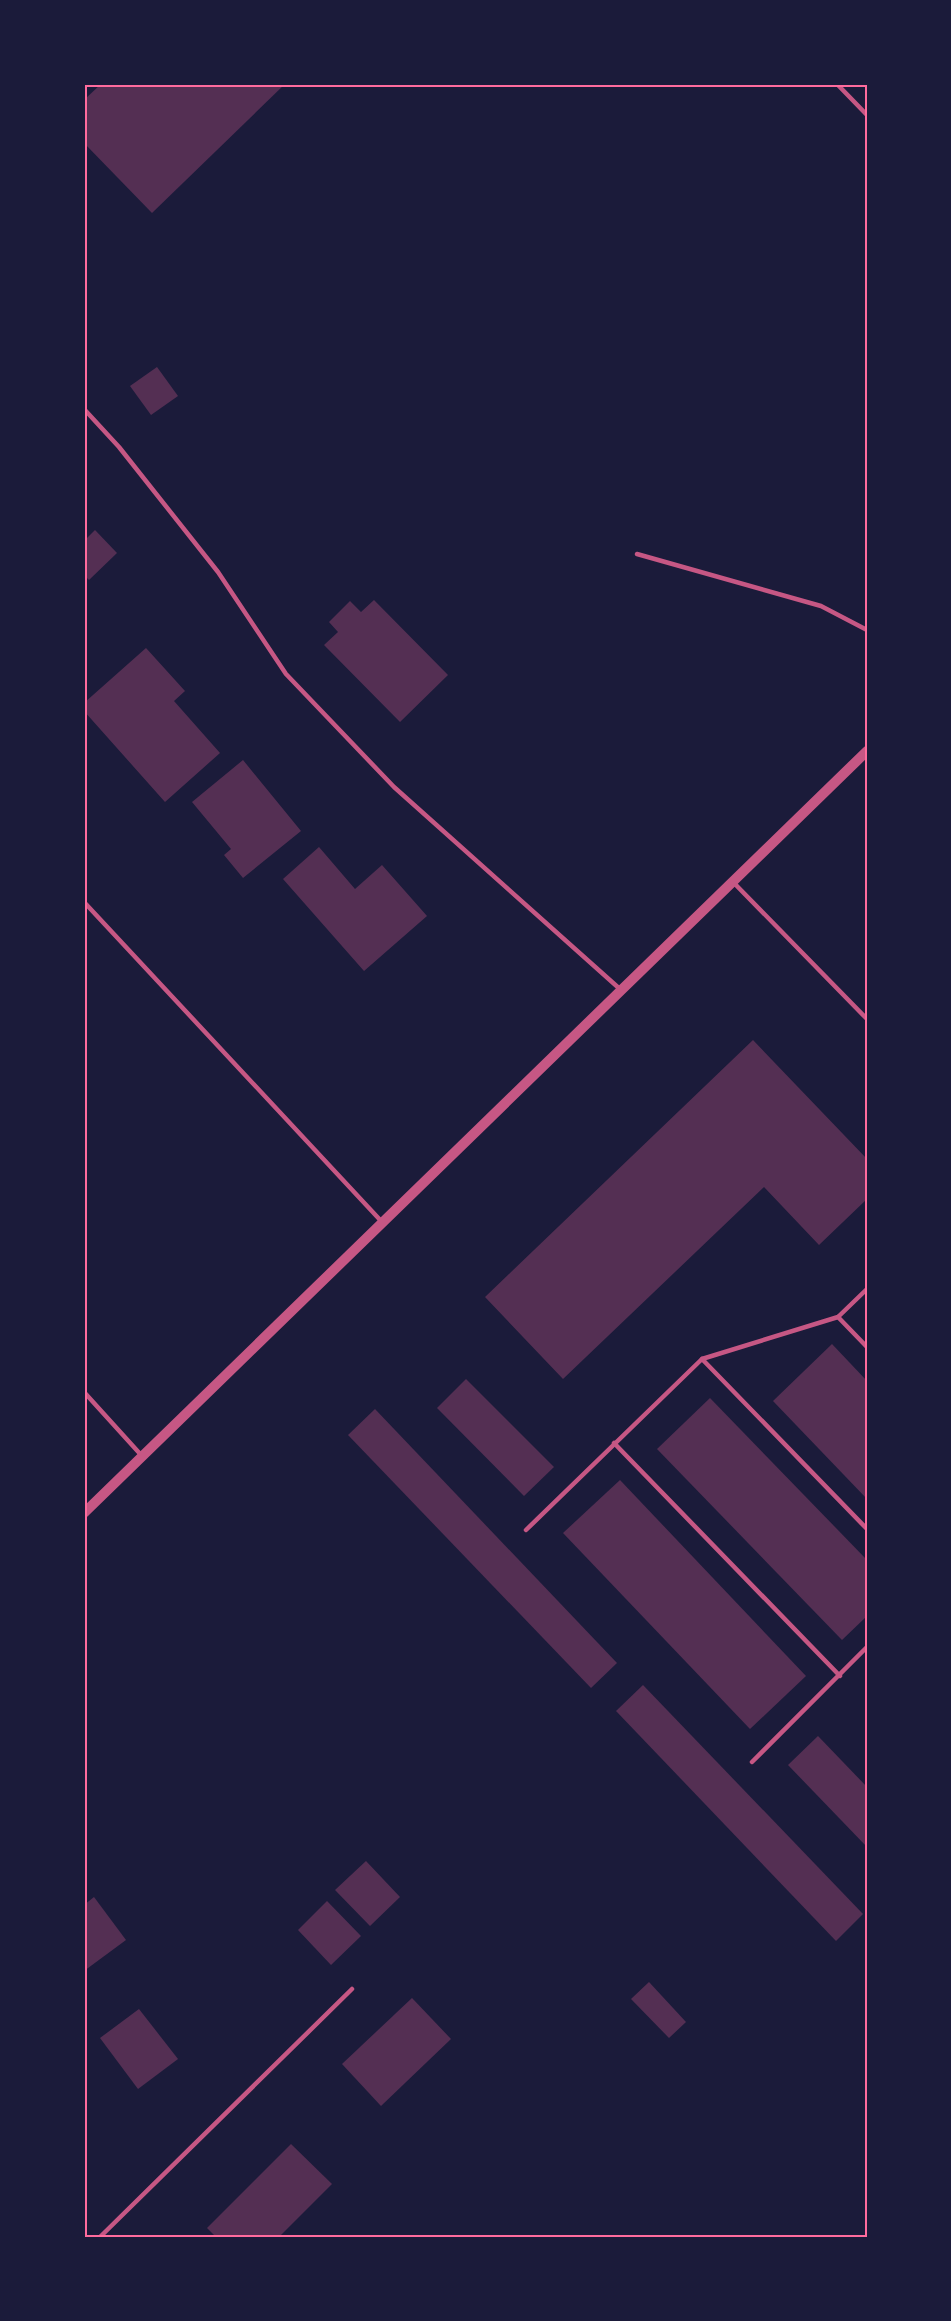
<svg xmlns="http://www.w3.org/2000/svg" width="951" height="2321" viewBox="0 0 951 2321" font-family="'Archivo Narrow',sans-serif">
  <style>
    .building { fill: #542f53 }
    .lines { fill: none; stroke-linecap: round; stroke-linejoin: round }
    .service { stroke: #c65784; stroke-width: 4.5 }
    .tertiary { stroke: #c65784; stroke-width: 10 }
    .neatline { fill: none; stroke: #ff6b9d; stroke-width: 2 }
  </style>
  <rect width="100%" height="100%" fill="#1b1b3a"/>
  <g class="building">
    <path d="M101,84H285L152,213L84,143V100Z"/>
    <path d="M157,367L178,396L151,415L130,386Z"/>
    <path d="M95,530L117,553L89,580L84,575V541Z"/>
    <path d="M374,600L448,675L400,722L324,645L338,632L329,622L350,601L361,612Z"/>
    <path d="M146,648L185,691L174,701L220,753L165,802L84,711V703Z"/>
    <path d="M243,760L301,831L243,878L224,855L231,849L192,802Z"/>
    <path d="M319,847L355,889L382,865L427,916L364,971L283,879Z"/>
    <path d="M753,1040L867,1159V1199L819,1245L764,1187L563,1379L485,1297Z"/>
    <path d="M832,1344L867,1381V1499L773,1401Z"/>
    <path d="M466,1379L554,1467L524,1496L437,1408Z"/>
    <path d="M710,1398L867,1560V1616L842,1640L657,1449Z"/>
    <path d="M375,1409L617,1663L591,1688L348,1435Z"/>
    <path d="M620,1480L806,1676L750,1729L563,1533Z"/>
    <path d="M643,1685L863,1914L836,1941L616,1711Z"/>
    <path d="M818,1736L867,1787V1847L788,1765Z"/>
    <path d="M366,1861L400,1897L370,1926L335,1890Z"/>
    <path d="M94,1897L126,1940L84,1971V1905Z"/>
    <path d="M327,1901L361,1936L331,1965L298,1930Z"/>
    <path d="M649,1982L686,2022L669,2038L631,1999Z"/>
    <path d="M412,1998L451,2039L381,2106L342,2064Z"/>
    <path d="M139,2009L178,2059L138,2089L100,2038Z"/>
    <path d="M291,2144L332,2184L279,2237H216L207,2228Z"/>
  </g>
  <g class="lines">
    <g class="service">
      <path d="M837,84L867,115"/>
      <path d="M84,409L119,447L218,572L286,674L394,787L621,990"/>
      <path d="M637,554L821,606L867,630"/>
      <path d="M733,882L867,1019"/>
      <path d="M84,902L382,1222"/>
      <path d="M838,1317L867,1347"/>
      <path d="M702,1359L867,1529"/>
      <path d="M84,1392L142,1456"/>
      <path d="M614,1443L840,1676"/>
      <path d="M526,1530L702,1359L838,1317L867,1289"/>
      <path d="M752,1762L867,1647"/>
      <path d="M100,2237L352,1989"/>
    </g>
    <path class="tertiary" d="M84,1513L867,751"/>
  </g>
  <rect width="951" height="2321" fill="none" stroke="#1b1b3a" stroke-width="171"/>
  <rect x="86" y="86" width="780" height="2150" class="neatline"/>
</svg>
